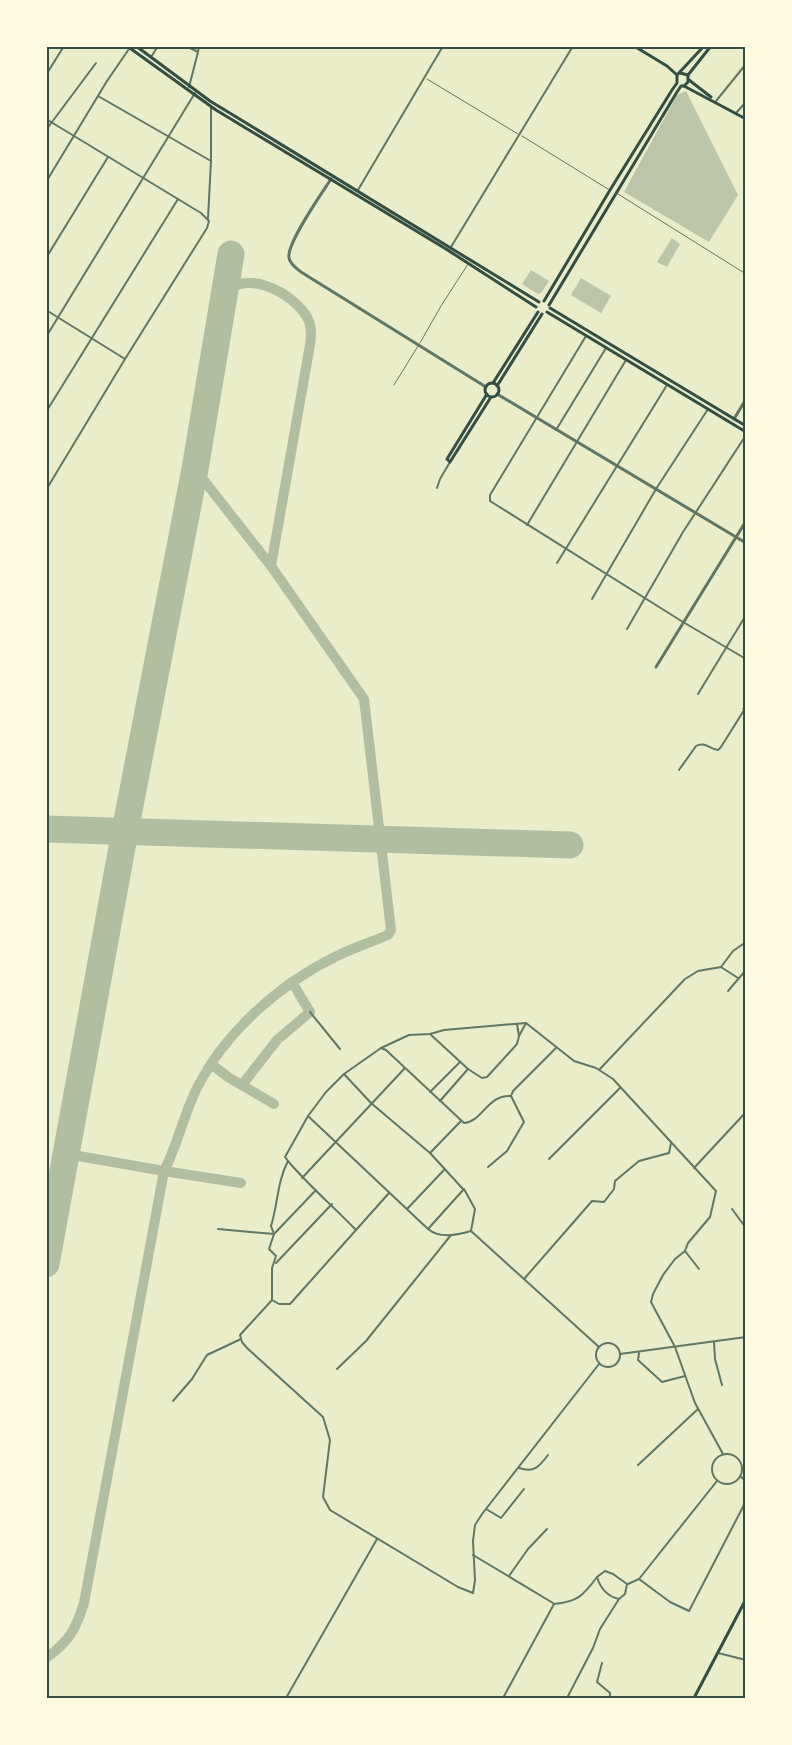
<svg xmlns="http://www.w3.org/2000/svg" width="792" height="1745" viewBox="0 0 792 1745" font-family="'Alegreya Sans',sans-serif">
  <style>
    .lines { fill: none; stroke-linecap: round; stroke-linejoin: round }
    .taxiway { stroke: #b2bea0; stroke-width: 10 }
    .runway { stroke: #b2bea0; stroke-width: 27 }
    .building { fill: #bcc5a7 }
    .service { stroke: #617663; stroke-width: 1 }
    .minor { stroke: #617663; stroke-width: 2 }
    .tertiary { stroke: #617663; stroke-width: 3 }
    .secondary { stroke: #344e41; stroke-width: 3 }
    .neatline { fill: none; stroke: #344e41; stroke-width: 2 }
  </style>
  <rect width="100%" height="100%" fill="#e9edc9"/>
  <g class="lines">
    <g class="taxiway">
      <path d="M221,302C237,262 297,293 309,321C312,329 311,337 310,345L271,566"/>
      <path d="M195,469L271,566L364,699L391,930L388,935C371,942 353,948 337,956C281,983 227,1030 198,1086C184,1113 178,1144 164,1171L241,1183"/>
      <path d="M211,1064L228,1077L274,1104"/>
      <path d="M242,1085L277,1040L310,1012L292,982"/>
      <path d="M46,1658C69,1642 76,1629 84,1603L164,1171L67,1154"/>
    </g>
    <g class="runway">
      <path d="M46,829L570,845"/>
      <path d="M46,1264L125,831L195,469L231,254"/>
    </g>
  </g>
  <g class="building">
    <path d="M686,91L738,195L709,242L624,192L677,95Z"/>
    <path d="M672,238L680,244L667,267L657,262Z"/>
    <path d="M531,270L549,281L541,293L538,294L522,284Z"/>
    <path d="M581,278L611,296L601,313L571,295Z"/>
  </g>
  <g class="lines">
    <g class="service">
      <path d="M427,79L518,134"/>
      <path d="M522,136L608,189"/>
      <path d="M618,194L746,274"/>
      <path d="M420,343L441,306L468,264"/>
      <path d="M394,385L418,346"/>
    </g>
    <g class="minor">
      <path d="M186,46L198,52L189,87"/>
      <path d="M198,52L199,46"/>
      <path d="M151,57L158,46"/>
      <path d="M46,75L64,46"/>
      <path d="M98,96L211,161"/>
      <path d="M716,101L746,64"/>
      <path d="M736,113L746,102"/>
      <path d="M46,119L201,213L209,221L207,228L125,359L46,490"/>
      <path d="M46,130L96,63"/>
      <path d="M46,182L107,81L131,46"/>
      <path d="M358,190L443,46"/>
      <path d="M208,218L211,161V107"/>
      <path d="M451,247L573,46"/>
      <path d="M46,258L108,157"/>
      <path d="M46,310L125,359"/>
      <path d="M586,336L490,495V501L683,622L746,659"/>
      <path d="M46,337L195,93"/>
      <path d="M46,412L178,199"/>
      <path d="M556,430L606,348"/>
      <path d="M437,488L440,479L450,462"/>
      <path d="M527,525L626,360"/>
      <path d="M557,563L667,385"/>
      <path d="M592,599L656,489L708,409"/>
      <path d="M627,629L683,532L746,435"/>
      <path d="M698,694L746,615"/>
      <path d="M679,770L696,746C705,741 709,749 718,750L721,747L746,707"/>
      <path d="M721,967L733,951L746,942"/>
      <path d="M728,991L746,970"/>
      <path d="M310,1012L340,1049"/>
      <path d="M430,1034L468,1069L482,1078L487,1077L517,1044L519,1036L517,1024"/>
      <path d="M519,1036L526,1023"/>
      <path d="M381,1048L386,1050L464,1123C482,1122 488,1094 511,1096"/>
      <path d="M599,1070L685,979L698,971L721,967L738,978"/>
      <path d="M344,1074L371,1103L430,1153L463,1189"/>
      <path d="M430,1092L460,1062"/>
      <path d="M440,1101L468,1069"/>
      <path d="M308,1116L428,1229"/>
      <path d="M430,1153L461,1121"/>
      <path d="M549,1159L620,1088"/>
      <path d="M288,1161C309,1186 333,1206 355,1229"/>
      <path d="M488,1167L507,1151L524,1122L511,1096L513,1091L556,1048"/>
      <path d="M694,1168L746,1112"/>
      <path d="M302,1178L405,1068"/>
      <path d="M407,1209L444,1170"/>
      <path d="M732,1209L746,1228"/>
      <path d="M218,1229L274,1234L316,1190"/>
      <path d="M471,1231L475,1209L464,1189L428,1229C440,1239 457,1235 471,1231L599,1347"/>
      <path d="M685,1251L699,1269"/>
      <path d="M276,1263L332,1204"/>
      <path d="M524,1279L592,1201L604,1202L614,1189L615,1181L639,1161L669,1153L671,1143"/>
      <path d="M272,1300L279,1304H290L389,1193"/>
      <path d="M714,1342L715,1359L722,1385"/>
      <circle cx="608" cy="1355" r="12"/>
      <path d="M639,1353L638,1360L662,1382L685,1376"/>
      <path d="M620,1354L746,1337"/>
      <path d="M599,1364L482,1514L475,1525L473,1541L475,1580L473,1593L458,1587L330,1510L323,1497L330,1440L323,1417L247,1348L242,1342L240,1335L272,1300V1268L276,1256L269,1249L274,1234L271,1226C278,1204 277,1182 288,1161L285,1157L308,1116L326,1092L344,1074L381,1048L409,1035L430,1034L444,1030L526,1023L574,1061L596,1068L613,1079L716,1191L710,1217L688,1243L685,1251L675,1259L663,1275L653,1294L651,1302L675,1347L695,1403L723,1454"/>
      <path d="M337,1369L366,1341L451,1235"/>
      <path d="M173,1401L192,1379L207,1355L241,1339"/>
      <circle cx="727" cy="1469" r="15"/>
      <path d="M638,1465L698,1409"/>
      <path d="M519,1468C534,1473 539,1467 548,1455"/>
      <path d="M741,1477L746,1481"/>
      <path d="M717,1481L639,1579L670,1602L689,1611L746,1501"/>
      <path d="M486,1509L501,1518L524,1489"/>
      <path d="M473,1555L553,1603"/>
      <path d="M605,1571L613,1574L627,1584L625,1594L619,1599C608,1597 600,1588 597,1577Z"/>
      <path d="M509,1576L528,1549L547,1529"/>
      <path d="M628,1584L639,1579"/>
      <path d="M718,1653L746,1660"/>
      <path d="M602,1663L597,1682L610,1693V1698"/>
      <path d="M286,1698L377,1539"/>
      <path d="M503,1698L554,1604C577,1602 583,1596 597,1577"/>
      <path d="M567,1698L593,1648L600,1629L619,1599"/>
    </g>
    <g class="tertiary">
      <path d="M331,179C322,193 286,244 289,258C290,264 296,268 301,272L486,387"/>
      <path d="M497,394L746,543"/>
      <path d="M734,419L746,399"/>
      <path d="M656,667L746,521"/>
      <path d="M744,709L746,710"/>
    </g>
    <g class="secondary">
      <path d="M127,46L216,110L446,249L536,307"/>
      <path d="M136,46L210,101L539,302"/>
      <path d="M634,46L667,66L677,75"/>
      <path d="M688,75L711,46"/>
      <path d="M689,80L711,97"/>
      <path d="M684,86L746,119"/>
      <path d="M544,301L610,190L672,90L677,83V75L704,46"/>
      <path d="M549,305L677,92L681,86H684L688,82V75L680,73"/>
      <path d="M550,308L746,426"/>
      <path d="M547,312L746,432"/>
      <path d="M493,383L538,312"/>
      <circle cx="492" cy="390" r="7"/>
      <path d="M497,386L542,314"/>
      <path d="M487,394L447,459L450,462L491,397"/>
      <path d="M694,1698L746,1599"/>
    </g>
  </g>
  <rect width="792" height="1745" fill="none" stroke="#fefae0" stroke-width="96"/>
  <rect x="48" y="48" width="696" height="1649" class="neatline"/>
</svg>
